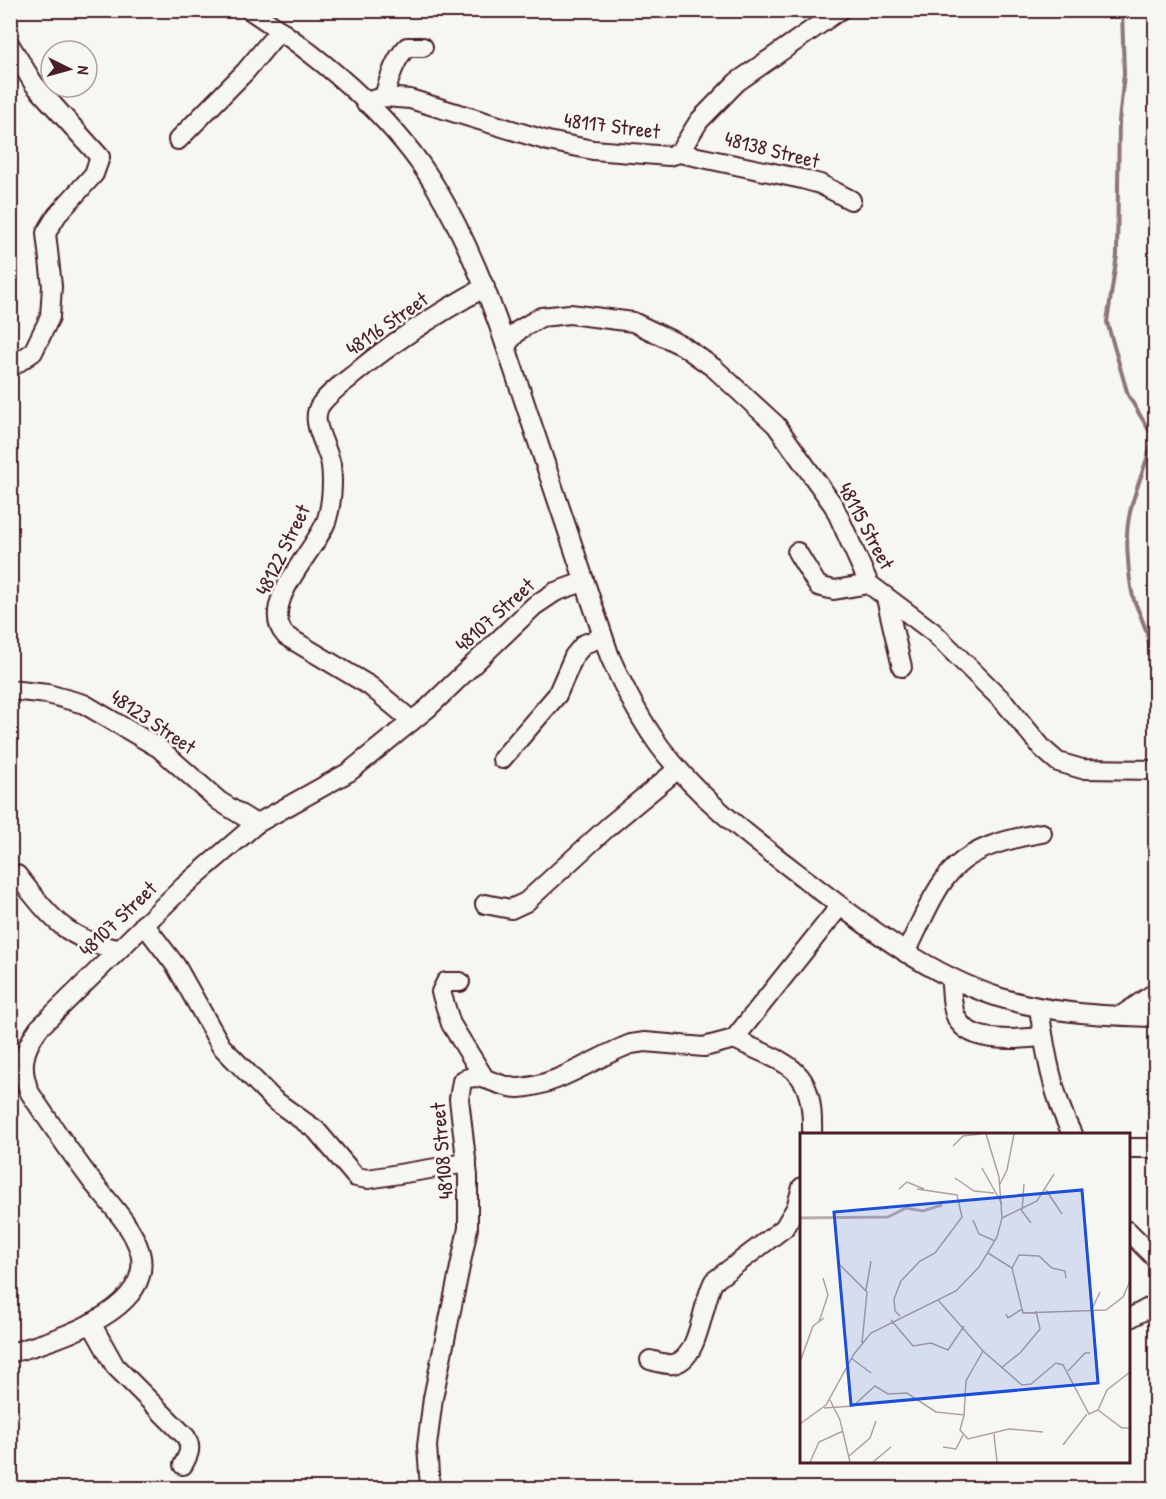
<svg xmlns="http://www.w3.org/2000/svg" width="1166" height="1499" viewBox="0 0 1166 1499" font-family="'Patrick Hand',sans-serif">
  <style>
    .lines { fill: none; stroke-linecap: round; stroke-linejoin: round }
    .stream { stroke: #8e747a; stroke-width: 4 }
    .minor-casing { stroke: #4a1f2b; stroke-width: 22 }
    .minor { stroke: #f6f6f2; stroke-width: 18 }
    .labels { text-anchor: middle; stroke-width: 5; stroke-linejoin: round; paint-order: stroke }
    .street-label { font-size: 21px; fill: #4a1f2b; stroke: #f6f6f2 }
    .inset-river { fill: none; stroke: #bbadae; stroke-width: 3 }
    .inset-road { fill: none; stroke: #b1a0a2; stroke-width: 1.5 }
    .view { fill: #1d4ed8; fill-opacity: 0.15; stroke: #1d4ed8; stroke-width: 3 }
    .inset-edge { fill: none; stroke: #4a1f2b; stroke-width: 3 }
  </style>
  <rect width="100%" height="100%" fill="#f6f6f2"/>
  <filter id="ink" filterUnits="userSpaceOnUse"><feTurbulence type="fractalNoise" baseFrequency=".0167" numOctaves="2"/><feDisplacementMap in="SourceGraphic" scale="12" xChannelSelector="R" yChannelSelector="G"/><feConvolveMatrix kernelMatrix="1 2 1 2 8 2 1 2 1" color-interpolation-filters="sRGB"/></filter>
  <g filter="url(#ink)">
    <g class="lines">
      <path class="stream" d="M1122,10L1124,74L1119,121L1117,255L1107,322L1128,395L1153,437C1146,470 1128,501 1127,535C1127,551 1129,585 1134,600C1141,618 1149,632 1150,652"/>
      <defs>
        <g id="minor">
          <path d="M250,10C318,55 392,115 435,186C461,229 481,276 498,323L610,657C624,688 640,720 661,748C700,800 754,840 805,879C865,925 925,973 998,997C1048,1013 1104,1016 1156,1017"/>
          <path d="M10,45L34,84L100,157L94,174L57,215L46,233L52,286L50,317L33,352L10,368"/>
          <path d="M384,97C389,80 394,60 407,47H423"/>
          <path d="M365,102L384,97L410,99L548,141L593,150L669,156L679,153L699,121L737,82L840,10"/>
          <path d="M178,140L245,72L280,30"/>
          <path d="M679,153L802,179L820,184L851,200"/>
          <path d="M506,345L519,330L541,317L570,314L633,322L683,346L714,368L776,425L834,506L869,584L933,632L1005,703L1043,749L1058,762L1082,769L1156,770"/>
          <path d="M797,552L818,586L834,590L869,584"/>
          <path d="M886,598L902,667"/>
          <path d="M10,690L48,694L84,704L159,748L219,801L256,824"/>
          <path d="M412,721L370,686L286,636C256,604 317,551 327,519C332,503 333,481 331,465C328,446 308,421 321,404C329,393 342,384 352,376C393,341 438,313 485,287"/>
          <path d="M502,759L557,695L574,656L584,644L603,637"/>
          <path d="M17,875C50,916 64,939 117,949"/>
          <path d="M485,904L511,909L526,902L609,826L678,769"/>
          <path d="M144,924L176,966L221,1046L274,1100L316,1130L356,1177L368,1179L467,1163"/>
          <path d="M906,953C944,873 949,849 1042,833"/>
          <path d="M950,977C952,989 951,1003 955,1014C966,1046 1017,1039 1043,1037"/>
          <path d="M460,982H446L441,992L451,1024L485,1079"/>
          <path d="M1039,1008C1045,1050 1053,1097 1072,1134"/>
          <path d="M1122,1015L1156,992"/>
          <path d="M734,1039C789,1066 814,1065 812,1134"/>
          <path d="M1128,1148H1156"/>
          <path d="M1128,1231L1156,1259"/>
          <path d="M1128,1319L1156,1304"/>
          <path d="M91,1323L115,1366L186,1437C192,1448 189,1454 183,1465"/>
          <path d="M10,1353C51,1342 155,1311 140,1252C132,1225 108,1202 91,1180C70,1152 50,1123 30,1093C19,1067 23,1050 39,1028L184,886L256,824L349,772L428,708L534,606L555,592L583,582"/>
          <path d="M650,1360C657,1362 666,1365 673,1364C700,1360 702,1301 714,1281L784,1228L796,1208L802,1187"/>
          <path d="M430,1488L427,1446L433,1398L468,1228V1176L459,1099L462,1081C479,1069 499,1089 519,1088C558,1086 595,1057 631,1044L645,1042L704,1047L734,1039L840,906"/>
        </g>
      </defs>
      <use href="#minor" class="minor-casing"/>
      <use href="#minor" class="minor"/>
    </g>
  </g>
  <g class="labels">
    <g class="street-label">
      <text transform="translate(612 126) rotate(7)" y="7">48117 Street</text>
      <text transform="translate(772 150) rotate(14)" y="7">48138 Street</text>
      <text transform="translate(387 324) rotate(-35)" y="7">48116 Street</text>
      <text transform="translate(866 526) rotate(62)" y="7">48115 Street</text>
      <text transform="translate(283 550) rotate(-64)" y="7">48122 Street</text>
      <text transform="translate(495 615) rotate(-42)" y="7">48107 Street</text>
      <text transform="translate(153 722) rotate(34)" y="7">48123 Street</text>
      <text transform="translate(118 919) rotate(-44)" y="7">48107 Street</text>
      <text transform="translate(442 1151) rotate(-95)" y="7">48108 Street</text>
    </g>
  </g>
  <g transform="translate(800 1133)">
    <rect width="330" height="330" fill="#f6f6f2"/>
    <path class="inset-river" d="M0,85L88,84L106,75L123,78L142,72"/>
    <path class="inset-road" d="M153,13L163,3L181,1M182,35L202,71M155,45L174,58L194,60M200,51L207,37L214,1M224,51L222,78L231,90M99,56L107,49L124,56M246,57L262,81M202,85L237,68L254,41M173,87L179,101L195,108M188,120L212,135L223,180L306,177L323,164L330,148M40,132L67,159L62,210M212,135L219,122L239,123L252,135L265,138L266,145M66,157L71,128M138,167L183,218L222,252L231,251L256,230L263,232L289,281L298,277L307,257L330,239M291,178L300,159M206,181L208,185L222,176M100,183L95,178L94,166L101,148L120,128L135,120L162,84L157,62L117,56M91,187L113,213L131,210L148,217L164,193M19,189L28,162L23,145M51,225L71,240M0,229L13,193L24,185M201,235L220,220L240,196L236,178M268,238L285,220H290M30,267L40,287L50,329M24,275L53,273L75,253L88,261L107,260L136,279L164,282L166,248L183,218M298,277L322,295H330M164,282L160,297L168,306L209,296L243,299M0,291L26,272L54,221L71,200L156,158L179,134L197,104L202,85L199,44L186,1M194,301L197,329M263,312L287,281M143,314L156,316L163,302M49,323L70,305L76,288M10,329L19,309L43,298M73,329L91,314"/>
    <path class="view" d="M282,57L298,250L51,272L34,79Z"/>
    <rect width="330" height="330" class="inset-edge"/>
  </g>
  <rect width="1166" height="1499" fill="none" stroke="#f6f6f2" stroke-width="36"/>
  <rect x="18" y="18" width="1130" height="1463" fill="none" stroke="#4a1f2b" stroke-width="2" filter="url(#ink)"/>
  <g transform="translate(69 69) rotate(95)"><circle r="28" fill="#f6f6f2" stroke="#b1a0a2" stroke-width="1.5"/>
  <path d="M0-4.5L10 22L0 15L-10 22Z" fill="#4a1f2b"/>
  <text y="-9" font-size="16" font-weight="bold" text-anchor="middle" fill="#4a1f2b">N</text>
  </g>
</svg>
